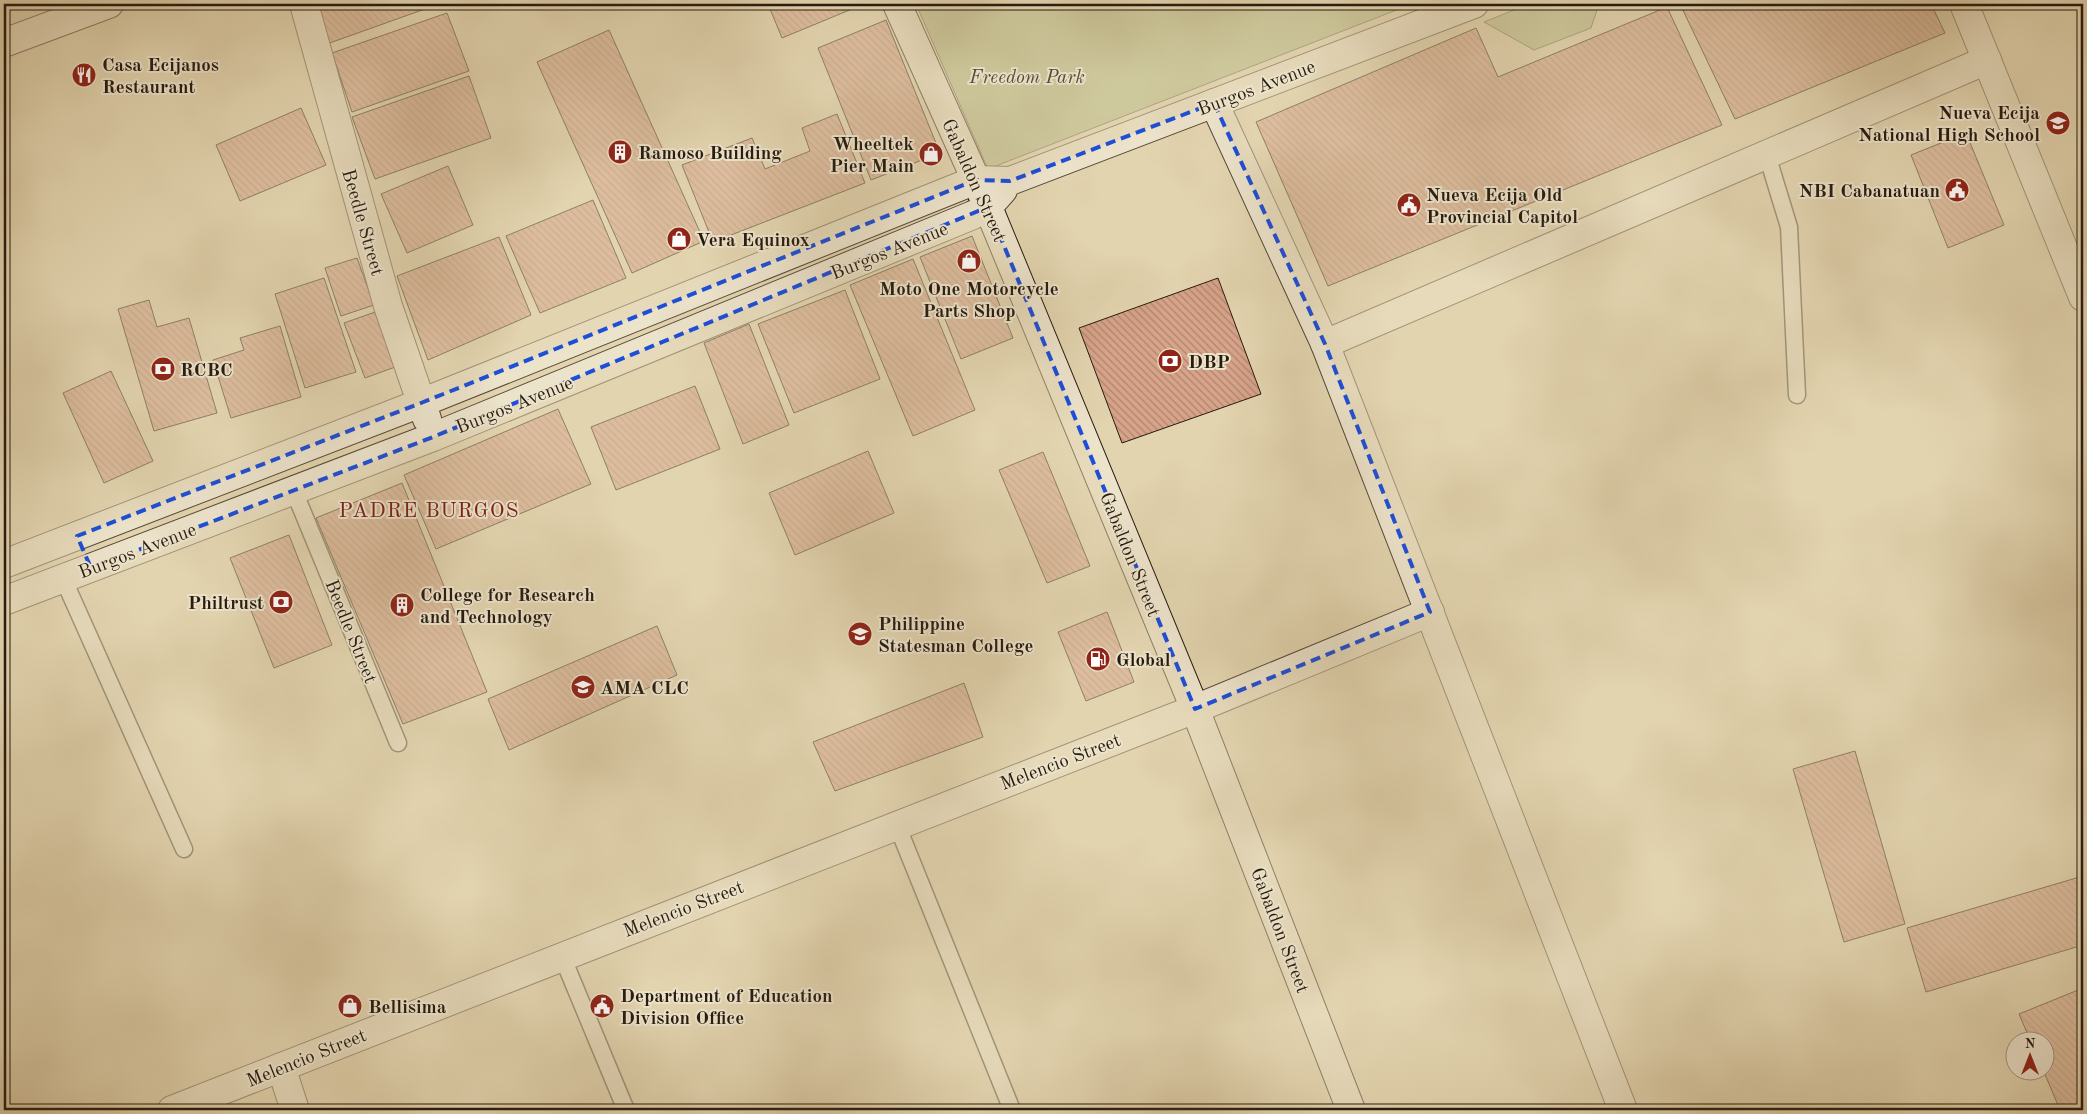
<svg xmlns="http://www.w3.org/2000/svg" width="2087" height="1114" viewBox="0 0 2087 1114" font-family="'Old Standard TT',serif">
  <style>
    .green { fill: #b7bc88; stroke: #6f6c4c }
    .building { fill: url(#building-back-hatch); stroke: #271b0f }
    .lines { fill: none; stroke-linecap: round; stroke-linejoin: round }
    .service-casing { stroke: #564937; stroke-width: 19 }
    .minor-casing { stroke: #564937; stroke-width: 30 }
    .tertiary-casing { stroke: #564937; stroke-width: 30 }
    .secondary-casing { stroke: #271b0f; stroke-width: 30 }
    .service { stroke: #ece3cb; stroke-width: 16 }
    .minor { stroke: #ece3cb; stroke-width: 28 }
    .tertiary { stroke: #ece3cb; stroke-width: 28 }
    .secondary { stroke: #ece3cb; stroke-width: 28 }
    .marked { fill: none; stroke: #1d4ed8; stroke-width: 4; stroke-dasharray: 10 6; stroke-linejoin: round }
    .labels { text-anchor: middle; stroke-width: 4; stroke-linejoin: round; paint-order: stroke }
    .poi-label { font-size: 19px; font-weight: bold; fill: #271b0f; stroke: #ece3cb; text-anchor: start }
    .park-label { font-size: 19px; font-style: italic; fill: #524b33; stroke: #ece3cb }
    .street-label { font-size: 19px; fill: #271b0f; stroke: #ece3cb }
    .quarter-label { font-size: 21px; letter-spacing: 1px; fill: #7a1f14; stroke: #ece3cb }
  </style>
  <defs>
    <pattern id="building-back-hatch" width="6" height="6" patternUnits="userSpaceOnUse" patternTransform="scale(1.25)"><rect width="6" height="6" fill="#d7a389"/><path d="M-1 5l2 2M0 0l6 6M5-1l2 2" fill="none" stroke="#ae846e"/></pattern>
  </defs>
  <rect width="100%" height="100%" fill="#e2d4af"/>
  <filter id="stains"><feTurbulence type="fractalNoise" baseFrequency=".004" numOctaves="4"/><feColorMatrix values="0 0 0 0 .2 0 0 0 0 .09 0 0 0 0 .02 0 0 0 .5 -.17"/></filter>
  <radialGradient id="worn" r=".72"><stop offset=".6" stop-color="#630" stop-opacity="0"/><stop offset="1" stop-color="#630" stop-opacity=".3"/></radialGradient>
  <g class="green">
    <path d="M916,4H1412L988,169Z"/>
    <path d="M1529,4H1599L1591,28L1534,50L1484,22Z"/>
  </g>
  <g class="building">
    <path d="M309,4H439L324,45Z"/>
    <path d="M768,4H864L782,38Z"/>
    <path d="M1680,4H1931L1945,33L1735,119Z"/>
    <path d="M1667,7L1722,125L1328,286L1256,122L1476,28L1498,77Z"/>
    <path d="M447,13L469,71L352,112L332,53Z"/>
    <path d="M886,20L940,153L871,180L818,48Z"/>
    <path d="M609,30L704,241L632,273L537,62Z"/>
    <path d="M469,76L491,138L375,179L352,117Z"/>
    <path d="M301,108L326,165L240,201L216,145Z"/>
    <path d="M837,114L865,183L713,242L682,165L752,138L765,169L810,151L802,128Z"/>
    <path d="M1966,133L2004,225L1948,248L1911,155Z"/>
    <path d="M448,166L473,225L407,253L381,194Z"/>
    <path d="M593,200L626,278L540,313L506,236Z"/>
    <path d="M972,236L1013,338L961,359L920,257Z"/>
    <path d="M499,237L531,315L428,360L397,276Z"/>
    <path d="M357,258L374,305L341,316L325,268Z"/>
    <path d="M913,259L975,410L913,436L850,285Z"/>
    <path d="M324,278L356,372L305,388L275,294Z"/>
    <path d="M1218,278L1261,394L1122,443L1079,328Z"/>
    <path d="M845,290L880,379L794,413L758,324Z"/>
    <path d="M149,300L157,327L189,318L217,413L154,431L118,309Z"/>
    <path d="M378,311L398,366L365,378L344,323Z"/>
    <path d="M749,324L789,425L743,444L704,343Z"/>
    <path d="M280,326L301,397L231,418L213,360L244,350L240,338Z"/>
    <path d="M111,371L153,461L104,483L63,393Z"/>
    <path d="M695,386L720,449L616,490L591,427Z"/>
    <path d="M558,409L591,484L436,549L404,475Z"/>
    <path d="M868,451L894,513L795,555L769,493Z"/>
    <path d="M1043,452L1090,566L1047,583L999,470Z"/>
    <path d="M402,483L487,692L403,724L316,518Z"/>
    <path d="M289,535L332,645L274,668L230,558Z"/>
    <path d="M1107,612L1134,682L1086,701L1058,632Z"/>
    <path d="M657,626L677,675L509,750L488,699Z"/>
    <path d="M964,683L983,737L835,791L813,742Z"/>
    <path d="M1855,751L1905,924L1844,942L1793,769Z"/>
    <path d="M2083,876V945L1926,992L1907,928Z"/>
    <path d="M2083,988V1110H2060L2044,1072V1042H2031L2019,1014Z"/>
  </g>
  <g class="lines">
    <defs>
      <g id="service">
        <path d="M1767,155L1789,227L1797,395"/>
        <path d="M294,491L398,743"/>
        <path d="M63,578L184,849"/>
        <path d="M897,825L1012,1110"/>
        <path d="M562,956L626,1110"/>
      </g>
      <g id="minor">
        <path d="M1964,4L2083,297"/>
        <path d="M1214,103L1325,344L1623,1110"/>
        <path d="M1325,344L1987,60"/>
        <path d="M281,1067L295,1110"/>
        <path d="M172,1110L1195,709L1430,612"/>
      </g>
      <g id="tertiary">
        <path d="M304,4L388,306L427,419"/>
        <path d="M4,564L421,403L976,180L1010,181L1474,4"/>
        <path d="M4,601L433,437L973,215L988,207L1003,190"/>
      </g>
      <g id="secondary">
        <path d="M897,4L988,207L1195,709L1351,1110"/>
        <path d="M4,43L109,4"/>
      </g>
    </defs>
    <use href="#service" class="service-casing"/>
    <use href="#minor" class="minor-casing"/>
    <use href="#tertiary" class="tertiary-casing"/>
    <use href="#secondary" class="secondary-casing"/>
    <use href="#service" class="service"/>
    <use href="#minor" class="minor"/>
    <use href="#tertiary" class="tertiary"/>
    <use href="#secondary" class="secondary"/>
  </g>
  <path d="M0 0H2087V1114H0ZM1214,103L1325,344L1430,612L1195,709L988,207L433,437L91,568L77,536L421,403L976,180L1010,181Z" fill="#e2d4af" fill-opacity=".55" fill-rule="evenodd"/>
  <path class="marked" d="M1214,103L1325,344L1430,612L1195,709L988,207L433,437L91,568L77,536L421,403L976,180L1010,181Z"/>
  <defs>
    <symbol id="restaurant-disc" viewBox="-11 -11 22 22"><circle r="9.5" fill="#8f2418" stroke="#ece3cb"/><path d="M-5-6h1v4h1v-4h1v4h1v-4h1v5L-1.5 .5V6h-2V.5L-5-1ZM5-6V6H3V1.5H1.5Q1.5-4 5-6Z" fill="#fff"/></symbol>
    <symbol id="school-disc" viewBox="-11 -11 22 22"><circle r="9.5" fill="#8f2418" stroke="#ece3cb"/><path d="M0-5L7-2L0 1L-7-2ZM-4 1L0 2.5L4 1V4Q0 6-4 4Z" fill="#fff"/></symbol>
    <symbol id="building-disc" viewBox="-11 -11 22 22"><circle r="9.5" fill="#8f2418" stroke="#ece3cb"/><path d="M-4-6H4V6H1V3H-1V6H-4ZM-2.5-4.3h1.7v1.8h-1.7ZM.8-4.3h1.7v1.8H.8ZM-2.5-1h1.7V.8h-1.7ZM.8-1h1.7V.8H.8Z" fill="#fff"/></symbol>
    <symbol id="shop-disc" viewBox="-11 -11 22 22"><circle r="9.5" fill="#8f2418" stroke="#ece3cb"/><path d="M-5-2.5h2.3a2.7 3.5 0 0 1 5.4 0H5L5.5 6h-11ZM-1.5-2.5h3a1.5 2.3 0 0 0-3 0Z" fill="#fff"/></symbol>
    <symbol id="civic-disc" viewBox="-11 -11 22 22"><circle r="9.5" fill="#8f2418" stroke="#ece3cb"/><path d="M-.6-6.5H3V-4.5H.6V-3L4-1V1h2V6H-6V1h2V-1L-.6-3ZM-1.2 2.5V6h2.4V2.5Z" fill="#fff"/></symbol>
    <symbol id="bank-disc" viewBox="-11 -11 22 22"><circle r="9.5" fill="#8f2418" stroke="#ece3cb"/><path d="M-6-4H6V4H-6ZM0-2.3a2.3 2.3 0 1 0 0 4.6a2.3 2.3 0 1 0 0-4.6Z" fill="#fff"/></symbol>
    <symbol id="fuel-disc" viewBox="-11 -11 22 22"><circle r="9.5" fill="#8f2418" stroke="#ece3cb"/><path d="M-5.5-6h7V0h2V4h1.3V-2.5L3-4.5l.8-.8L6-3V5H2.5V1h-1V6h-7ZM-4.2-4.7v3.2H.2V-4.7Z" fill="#fff"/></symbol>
    <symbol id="university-disc" viewBox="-11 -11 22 22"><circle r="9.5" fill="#8f2418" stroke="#ece3cb"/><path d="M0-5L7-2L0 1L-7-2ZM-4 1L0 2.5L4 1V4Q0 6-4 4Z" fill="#fff"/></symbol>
  </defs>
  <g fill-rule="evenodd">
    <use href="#restaurant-disc" x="70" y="61" width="28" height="28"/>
    <use href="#school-disc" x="2044" y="109" width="28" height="28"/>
    <use href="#building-disc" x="606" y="138" width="28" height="28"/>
    <use href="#shop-disc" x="917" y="140" width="28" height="28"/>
    <use href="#civic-disc" x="1943" y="176" width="28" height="28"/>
    <use href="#civic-disc" x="1395" y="191" width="28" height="28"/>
    <use href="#shop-disc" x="665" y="225" width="28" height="28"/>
    <use href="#shop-disc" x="955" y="247" width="28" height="28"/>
    <use href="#bank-disc" x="1156" y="347" width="28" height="28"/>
    <use href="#bank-disc" x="149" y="355" width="28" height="28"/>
    <use href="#bank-disc" x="267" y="588" width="28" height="28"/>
    <use href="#building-disc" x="388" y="591" width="28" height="28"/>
    <use href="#school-disc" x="846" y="620" width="28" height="28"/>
    <use href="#fuel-disc" x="1084" y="645" width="28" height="28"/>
    <use href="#university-disc" x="569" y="673" width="28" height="28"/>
    <use href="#shop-disc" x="336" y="992" width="28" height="28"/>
    <use href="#civic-disc" x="588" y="992" width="28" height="28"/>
  </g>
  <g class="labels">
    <g class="poi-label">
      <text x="102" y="71">Casa Ecijanos<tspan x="102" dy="22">Restaurant</tspan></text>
      <text x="2040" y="119" text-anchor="end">Nueva Ecija<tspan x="2040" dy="22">National High School</tspan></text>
      <text x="914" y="150" text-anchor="end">Wheeltek<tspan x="914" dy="22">Pier Main</tspan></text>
      <text x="638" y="159">Ramoso Building</text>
      <text x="1940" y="197" text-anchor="end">NBI Cabanatuan</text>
      <text x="1426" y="201">Nueva Ecija Old<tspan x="1426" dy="22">Provincial Capitol</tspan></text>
      <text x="696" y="246">Vera Equinox</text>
      <text x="969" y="295" text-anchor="middle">Moto One Motorcycle<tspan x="969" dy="22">Parts Shop</tspan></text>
      <text x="1188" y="368">DBP</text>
      <text x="180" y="376">RCBC</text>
      <text x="420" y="601">College for Research<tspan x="420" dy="22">and Technology</tspan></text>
      <text x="264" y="609" text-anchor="end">Philtrust</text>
      <text x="878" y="630">Philippine<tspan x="878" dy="22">Statesman College</tspan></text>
      <text x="1116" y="666">Global</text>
      <text x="600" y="694">AMA CLC</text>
      <text x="620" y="1002">Department of Education<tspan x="620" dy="22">Division Office</tspan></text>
      <text x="368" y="1013">Bellisima</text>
    </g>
    <g class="park-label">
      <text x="1027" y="83">Freedom Park</text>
    </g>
    <g class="street-label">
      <text transform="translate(1256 87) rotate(-21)" y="7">Burgos Avenue</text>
      <text transform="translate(975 180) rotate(66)" y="7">Gabaldon Street</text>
      <text transform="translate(364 222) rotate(74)" y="7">Beedle Street</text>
      <text transform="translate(889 250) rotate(-22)" y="7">Burgos Avenue</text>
      <text transform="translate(514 404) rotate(-22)" y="7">Burgos Avenue</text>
      <text transform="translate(137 550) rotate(-21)" y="7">Burgos Avenue</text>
      <text transform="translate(1131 554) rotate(68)" y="7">Gabaldon Street</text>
      <text transform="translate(352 631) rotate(68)" y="7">Beedle Street</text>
      <text transform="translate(1060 761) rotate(-21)" y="7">Melencio Street</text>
      <text transform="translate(683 908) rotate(-21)" y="7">Melencio Street</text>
      <text transform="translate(1281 930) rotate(69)" y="7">Gabaldon Street</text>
      <text transform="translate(306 1057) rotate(-22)" y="7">Melencio Street</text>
    </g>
    <g class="quarter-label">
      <text x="429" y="517">PADRE BURGOS</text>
    </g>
  </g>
  <rect width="2087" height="1114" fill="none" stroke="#e2d4af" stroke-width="20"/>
  <rect x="5" y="5" width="2077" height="1104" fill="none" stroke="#271b0f" stroke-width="2.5"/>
  <rect x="10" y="10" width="2067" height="1094" fill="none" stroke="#271b0f"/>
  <g transform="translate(2030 1056)"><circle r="24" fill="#ece3cb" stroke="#9d9380"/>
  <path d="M0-4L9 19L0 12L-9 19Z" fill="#8f2418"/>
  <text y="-8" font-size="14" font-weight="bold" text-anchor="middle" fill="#271b0f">N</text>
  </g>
  <rect width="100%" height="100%" filter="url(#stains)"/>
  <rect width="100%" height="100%" fill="url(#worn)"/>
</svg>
